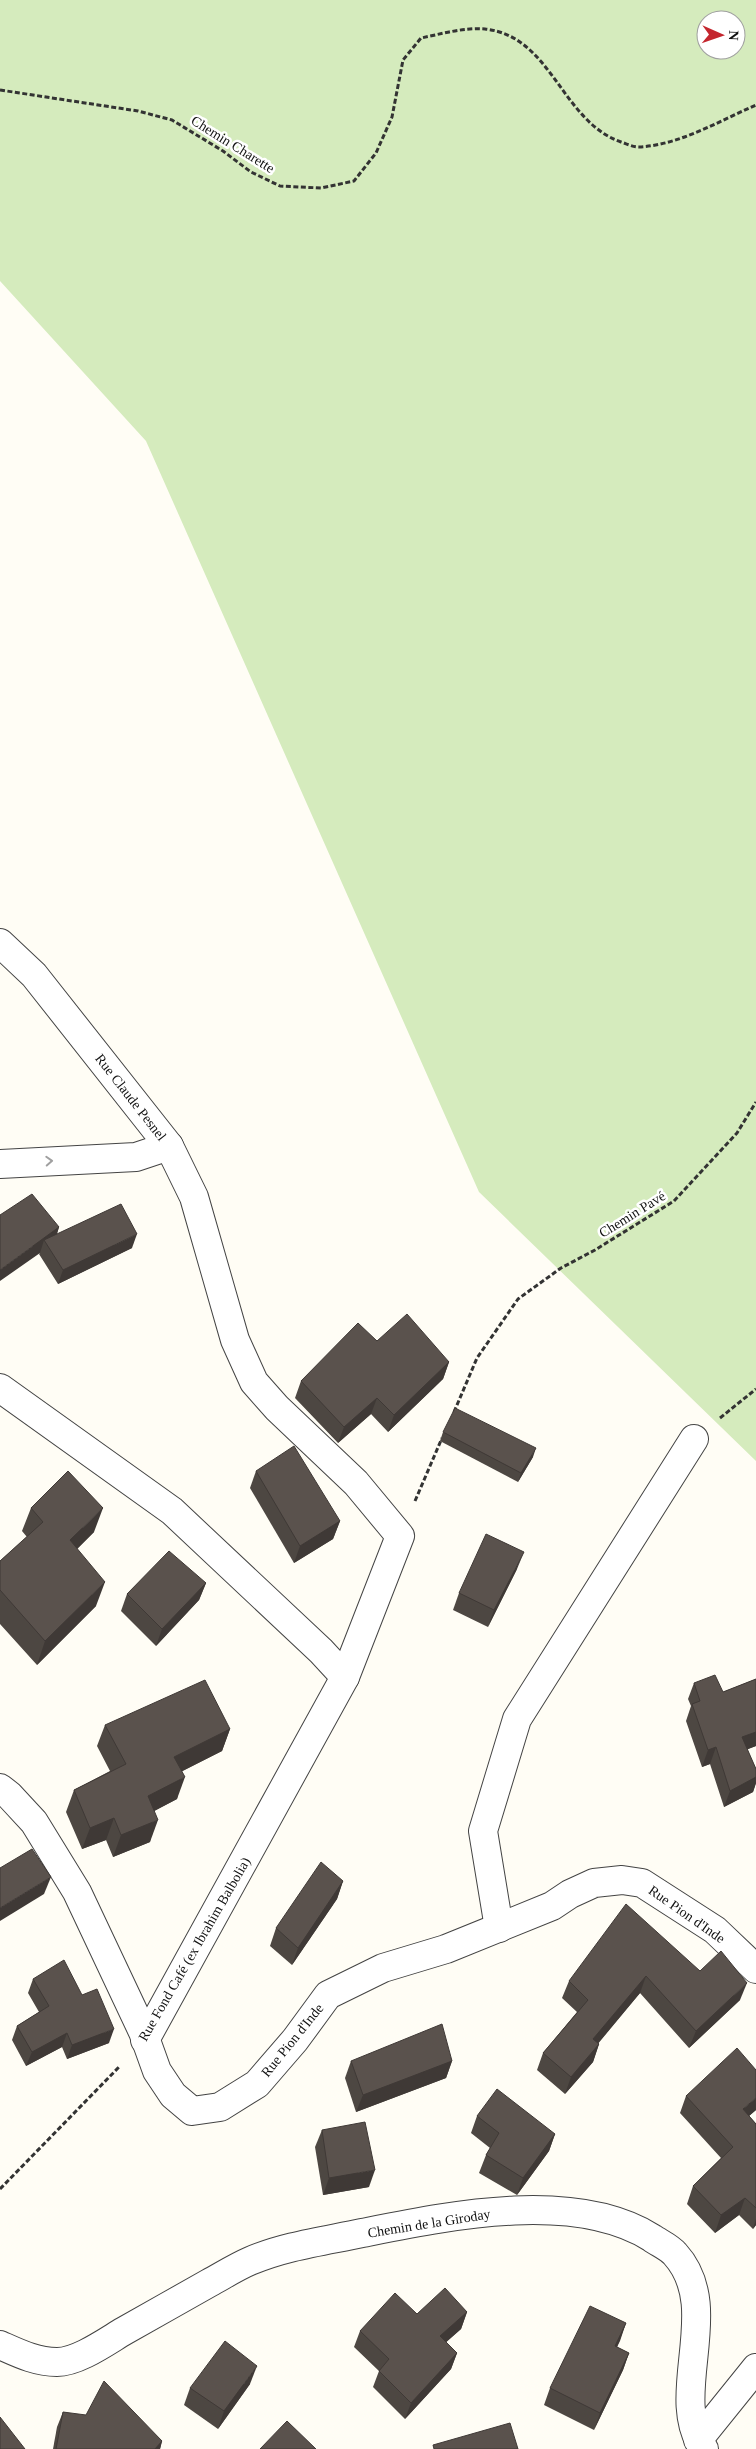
<svg xmlns="http://www.w3.org/2000/svg" width="756" height="2449" viewBox="0 0 756 2449" font-family="'Times New Roman',serif">
  <style>
    .green { fill: #d5ebbd; fill-rule: evenodd }
    .lines { fill: none; stroke-linecap: round; stroke-linejoin: round }
    .minor-casing { stroke: #444; stroke-width: 30 }
    .path { stroke: #333; stroke-width: 3; stroke-dasharray: 5 2.5; stroke-linecap: butt }
    .minor { stroke: #fff; stroke-width: 28 }
    .wall { fill: #4d4742 }
    .shaded-wall { fill: #3f3936 }
    .building { fill: #5a524d; stroke: #3f3936 }
    .oneway { stroke: #a0a0a0 }
    .labels { text-anchor: middle; stroke-width: 5; stroke-linejoin: round; paint-order: stroke }
    .street-label { font-size: 14px; fill: #111; stroke: #fff }
  </style>
  <rect width="100%" height="100%" fill="#fffdf5"/>
  <path class="green" d="M0,0H756V1461L479,1192L146,441L0,281ZM706,20H736V50H706Z"/>
  <g class="lines">
    <defs>
      <g id="minor">
        <path d="M0,943L34,975L169,1146L194,1197L235,1340L254,1382L277,1408L356,1483L400,1536L345,1677L145,2040"/>
        <path d="M0,1164L136,1157L169,1146"/>
        <path d="M0,1388L172,1511L321,1651L345,1677"/>
        <path d="M0,1788L9,1795L34,1822L77,1892L143,2032L157,2071L173,2095L192,2111L220,2107L257,2084L295,2040L328,1995L383,1968L446,1949L552,1906L570,1894L594,1883L622,1880L642,1883L715,1930L756,1969"/>
        <path d="M499,1928L483,1831L517,1719L694,1439"/>
        <path d="M0,2345C18,2353 36,2362 57,2362C78,2362 107,2341 124,2331C152,2315 181,2299 209,2283C222,2276 236,2267 250,2261C285,2246 324,2241 362,2233C448,2216 574,2189 652,2238C659,2243 669,2247 675,2254C725,2309 666,2395 704,2449"/>
        <path d="M698,2440L756,2368"/>
      </g>
    </defs>
    <use href="#minor" class="minor-casing"/>
    <g class="path">
      <path d="M0,90L138,111L172,120L223,151L251,172L280,186L321,188L354,181L376,153L392,117L403,60L421,38C441,34 465,27 485,29C552,36 561,121 621,142C627,144 633,147 639,147C680,145 719,121 756,105"/>
      <path d="M454,1412L477,1358L518,1299L561,1268L595,1250L674,1201L737,1133L756,1102"/>
      <path d="M720,1418L756,1389"/>
      <path d="M415,1501L442,1438"/>
      <path d="M0,2189L120,2066"/>
    </g>
    <use href="#minor" class="minor"/>
  </g>
  <g class="wall">
    <path d="M0,1215L59,1227L57,1234L132,1248L58,1284L39,1254L40,1253Z"/>
    <path d="M377,1341L449,1362L443,1379L388,1432L371,1414L338,1443L295,1398L301,1381Z"/>
    <path d="M443,1432L533,1457L518,1482L440,1441Z"/>
    <path d="M256,1471L340,1521L333,1539L294,1563L250,1488Z"/>
    <path d="M31,1508L94,1532L77,1549L96,1606L37,1665L0,1624V1561L27,1537L22,1531Z"/>
    <path d="M517,1569L488,1627L453,1610L459,1593Z"/>
    <path d="M206,1583L199,1600L156,1646L121,1611L127,1594Z"/>
    <path d="M756,1679V1746L747,1749L756,1769V1783L753,1792L724,1807L710,1764L702,1767L686,1721L691,1706L688,1699L694,1683L723,1692Z"/>
    <path d="M105,1725L230,1729L222,1751L182,1771L177,1799L154,1811L150,1842L113,1857L106,1840L82,1849L66,1812L74,1790L110,1771L97,1746Z"/>
    <path d="M343,1881L337,1899L292,1965L270,1946L276,1928Z"/>
    <path d="M700,1971L740,2000L689,2048L640,1993L598,2043L599,2044L593,2062L565,2094L537,2070L543,2053L577,2012L562,1998L569,1981Z"/>
    <path d="M33,1979L82,1995L109,2043L67,2059L62,2047L26,2066L12,2040L17,2026L39,2012L28,1993Z"/>
    <path d="M351,2061H452L446,2078L356,2112L345,2078Z"/>
    <path d="M686,2096L756,2110L749,2116L756,2124V2225L753,2229L739,2215L715,2233L687,2204L693,2186L721,2158L680,2113Z"/>
    <path d="M477,2116L555,2134L549,2151L517,2195L479,2173L486,2155L490,2148L471,2133Z"/>
    <path d="M322,2130L369,2187L323,2195L315,2147Z"/>
    <path d="M467,2312L461,2329L446,2342L457,2353L451,2369L405,2419L373,2387L379,2371L354,2347L360,2331L417,2314Z"/>
    <path d="M626,2323L617,2347L629,2353L623,2370L594,2430L544,2405L550,2388Z"/>
    <path d="M250,2384L218,2429L184,2405L190,2388Z"/>
    <path d="M63,2412L162,2441L160,2449H53L57,2427Z"/>
  </g>
  <g class="shaded-wall">
    <path d="M59,1227L54,1242L44,1240L40,1253L0,1281V1270Z"/>
    <path d="M137,1234L132,1248L58,1284L63,1270Z"/>
    <path d="M449,1362L443,1379L388,1432L394,1415Z"/>
    <path d="M377,1398L371,1414L338,1443L344,1427Z"/>
    <path d="M536,1448L533,1457L518,1482L521,1473Z"/>
    <path d="M103,1508L94,1532L62,1564L70,1540Z"/>
    <path d="M340,1521L333,1539L294,1563L300,1546Z"/>
    <path d="M524,1552L517,1569L488,1627L494,1610Z"/>
    <path d="M105,1582L96,1606L37,1665L45,1641Z"/>
    <path d="M206,1583L199,1600L156,1646L162,1629Z"/>
    <path d="M230,1729L222,1751L167,1779L174,1757Z"/>
    <path d="M756,1732V1746L736,1754L742,1737Z"/>
    <path d="M716,1747L710,1764L702,1767L708,1750Z"/>
    <path d="M185,1777L177,1799L141,1818L148,1796Z"/>
    <path d="M756,1777V1783L753,1792L724,1807L730,1791Z"/>
    <path d="M114,1818L106,1840L82,1849L90,1828Z"/>
    <path d="M158,1820L150,1842L113,1857L121,1835Z"/>
    <path d="M51,1877L44,1894L0,1921V1908Z"/>
    <path d="M343,1881L337,1899L292,1965L298,1948Z"/>
    <path d="M646,1976L640,1993L587,2057L593,2039Z"/>
    <path d="M747,1983L740,2000L689,2048L696,2031Z"/>
    <path d="M114,2029L109,2043L67,2059L72,2045Z"/>
    <path d="M67,2033L62,2047L26,2066L32,2052Z"/>
    <path d="M599,2044L593,2062L565,2094L571,2077Z"/>
    <path d="M452,2061L446,2078L356,2112L363,2095Z"/>
    <path d="M756,2098V2110L737,2126L743,2109Z"/>
    <path d="M555,2134L549,2151L517,2195L523,2178Z"/>
    <path d="M375,2170L369,2187L323,2195L329,2178Z"/>
    <path d="M745,2198L739,2215L715,2233L721,2215Z"/>
    <path d="M756,2219V2225L753,2229Z"/>
    <path d="M467,2312L461,2329L434,2353L440,2336Z"/>
    <path d="M626,2323L620,2341L609,2363L615,2346Z"/>
    <path d="M457,2353L451,2369L405,2419L411,2403Z"/>
    <path d="M629,2353L623,2370L594,2430L600,2413Z"/>
    <path d="M257,2366L250,2384L218,2429L224,2411Z"/>
    <path d="M162,2441L160,2449H155Z"/>
  </g>
  <g class="building">
    <path d="M32,1194L59,1227L0,1270V1215Z"/>
    <path d="M121,1204L137,1234L63,1270L44,1240Z"/>
    <path d="M407,1314L449,1362L394,1415L377,1398L344,1427L301,1381L358,1323L377,1341Z"/>
    <path d="M455,1408L536,1448L521,1473L443,1432Z"/>
    <path d="M294,1446L340,1521L300,1546L256,1471Z"/>
    <path d="M68,1471L103,1508L70,1540L105,1582L45,1641L0,1590V1561L43,1522L31,1508Z"/>
    <path d="M486,1534L524,1552L494,1610L459,1593Z"/>
    <path d="M169,1551L206,1583L162,1629L127,1594Z"/>
    <path d="M715,1675L723,1692L756,1679V1732L742,1737L756,1769V1777L730,1791L716,1747L708,1750L692,1704L700,1701L694,1683Z"/>
    <path d="M205,1680L230,1729L174,1757L185,1777L148,1796L158,1820L121,1835L114,1818L90,1828L74,1790L126,1764L105,1725Z"/>
    <path d="M32,1849L51,1877L0,1908V1868Z"/>
    <path d="M321,1862L343,1881L298,1948L276,1928Z"/>
    <path d="M626,1904L700,1971L721,1951L747,1983L696,2031L646,1976L593,2039L599,2044L571,2077L543,2053L588,2000L569,1981Z"/>
    <path d="M64,1960L82,1995L97,1989L114,2029L72,2045L67,2033L32,2052L17,2026L49,2006L33,1979Z"/>
    <path d="M442,2024L452,2061L363,2095L351,2061Z"/>
    <path d="M737,2048L756,2070V2098L743,2109L756,2124V2208L745,2198L721,2215L693,2186L733,2147L686,2096Z"/>
    <path d="M497,2089L555,2134L523,2178L486,2155L499,2133L477,2116Z"/>
    <path d="M365,2122L375,2170L329,2178L322,2130Z"/>
    <path d="M445,2288L467,2312L440,2336L457,2353L411,2403L379,2371L389,2359L360,2331L395,2293L417,2314Z"/>
    <path d="M590,2306L626,2323L615,2346L629,2353L600,2413L550,2388Z"/>
    <path d="M225,2341L257,2366L224,2411L190,2388Z"/>
    <path d="M104,2381L162,2441L155,2449H56L63,2412L86,2415Z"/>
    <path d="M0,2417L25,2449H0Z"/>
    <path d="M287,2421L316,2449H260Z"/>
    <path d="M510,2423L518,2449H434L433,2445Z"/>
  </g>
  <defs><path id="oneway-chevron" d="M-2-3.5L2.5 0L-2 3.5" fill="none" stroke-width="1.6" stroke-linecap="round" stroke-linejoin="round" transform="scale(1.25)"/></defs>
  <use class="oneway" href="#oneway-chevron" transform="translate(49 1161) rotate(-3)"/>
  <g class="labels">
    <g class="street-label">
      <text transform="translate(233 144) rotate(32)" y="5">Chemin Charette</text>
      <text transform="translate(131 1097) rotate(52)" y="5">Rue Claude Pesnel</text>
      <text transform="translate(632 1214) rotate(-32)" y="5">Chemin Pavé</text>
      <text transform="translate(687 1914) rotate(35)" y="5">Rue Pion d'Inde</text>
      <text transform="translate(194 1949) rotate(-60)" y="5">Rue Fond Café (ex Ibrahim Balbolia)</text>
      <text transform="translate(292 2040) rotate(-51)" y="5">Rue Pion d'Inde</text>
      <text transform="translate(429 2223) rotate(-9)" y="5">Chemin de la Giroday</text>
    </g>
  </g>
  <g transform="translate(721 35) rotate(92)"><circle r="24" fill="#ffffff" stroke="#a0a0a0"/>
  <path d="M0-4L9 19L0 12L-9 19Z" fill="#c4262e"/>
  <text y="-8" font-size="14" font-weight="bold" text-anchor="middle" fill="#111111">N</text>
  </g>
</svg>
